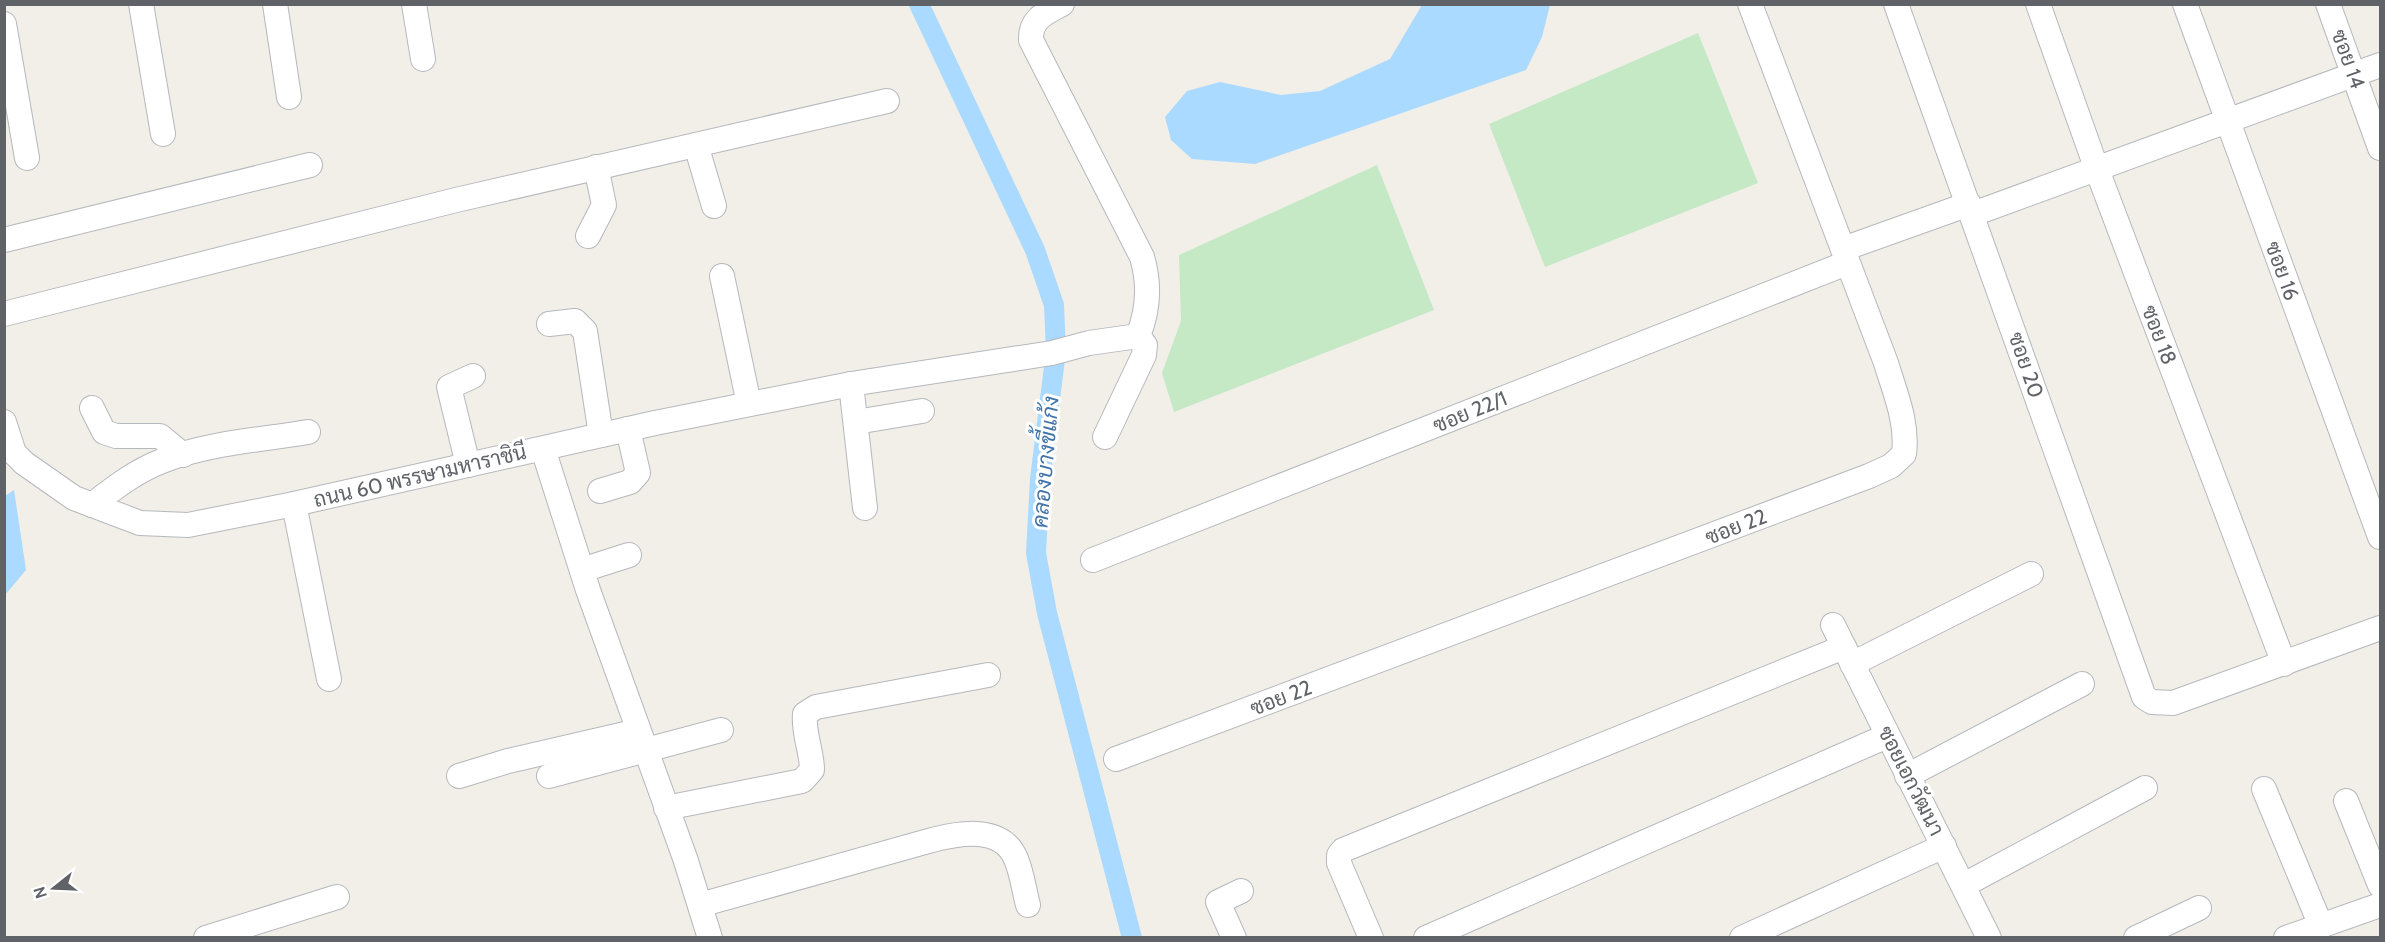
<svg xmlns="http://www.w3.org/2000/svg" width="2385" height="942" viewBox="0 0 2385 942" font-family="Cabin,Sarabun,sans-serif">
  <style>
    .green { fill: #c5e8c5 }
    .water { fill: #aadaff }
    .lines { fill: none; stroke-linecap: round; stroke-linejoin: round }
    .canal { stroke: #aadaff; stroke-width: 20 }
    .minor-casing { stroke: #b5b8bc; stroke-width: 26 }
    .minor { stroke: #fff; stroke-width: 24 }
    .labels { text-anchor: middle; stroke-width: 6; stroke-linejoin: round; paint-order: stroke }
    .street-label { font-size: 21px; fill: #5f6368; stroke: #fff }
    .water-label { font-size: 22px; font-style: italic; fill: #4174aa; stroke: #fff }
  </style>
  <rect width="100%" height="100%" fill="#f1efe8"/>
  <g class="green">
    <path d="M1698,33L1758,183L1545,267L1489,124Z"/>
    <path d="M1377,165L1434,310L1174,412L1162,373L1181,321L1179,255Z"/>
  </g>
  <g class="water">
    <path d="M1422,5H1550L1542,37L1526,70L1255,164L1192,159L1171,140L1165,117L1187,91L1220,82L1281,95L1320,91L1390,59Z"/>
    <path d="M14,490L26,570L5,595V496Z"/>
  </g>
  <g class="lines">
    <path class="canal" d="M919,4L1035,250L1054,305L1056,351L1040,479L1036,553L1047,613L1132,938"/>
    <defs>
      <g id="minor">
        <path d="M141,4L163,134"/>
        <path d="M275,4L289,97"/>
        <path d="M414,4L423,59"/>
        <path d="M1062,4C1045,13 1030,19 1031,40L1142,257C1150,284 1149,309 1138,336"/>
        <path d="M1896,4L2144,697L2152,702L2173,703L2380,628"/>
        <path d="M2038,4L2096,167L2284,664"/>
        <path d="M2185,4L2380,537"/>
        <path d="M2328,4L2380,148"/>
        <path d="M4,24L27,158"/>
        <path d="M696,145L714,206"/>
        <path d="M1973,214L2380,65"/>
        <path d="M588,236L604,205L596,167"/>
        <path d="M4,240L310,165"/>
        <path d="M1843,249L1969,204"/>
        <path d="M722,276L749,404"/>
        <path d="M4,314L456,200L887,101"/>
        <path d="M549,324L575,321L585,331L601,435"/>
        <path d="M851,384L865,508"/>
        <path d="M92,408L104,432L116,436H160L183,455"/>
        <path d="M4,422L14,453L24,463L74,498L140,523L188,525L294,504L655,423L851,384L1052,353L1089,343L1138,336L1145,345L1144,355L1105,437"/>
        <path d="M856,422L922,411"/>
        <path d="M543,449L588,590L685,858L710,938"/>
        <path d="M468,465L449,387L473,376"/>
        <path d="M600,491L630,482L638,473L628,429"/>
        <path d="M294,504L329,679"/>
        <path d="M92,505C114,488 136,471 162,461C207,443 260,440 308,432"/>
        <path d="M1093,560L1847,263"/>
        <path d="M582,570L629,555"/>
        <path d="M1833,625L1989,938"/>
        <path d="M1852,664L2031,574"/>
        <path d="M1116,759L1869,476L1891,466L1904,454C1908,422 1895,393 1886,363L1750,4"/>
        <path d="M459,776L508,761L638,731"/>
        <path d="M549,776L721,730"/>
        <path d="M1907,776L2082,684"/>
        <path d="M2264,789L2321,926"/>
        <path d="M2346,801L2380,885"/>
        <path d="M666,808L802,781L812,770C812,751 803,734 805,714L816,707L988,675"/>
        <path d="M1964,885L2145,788"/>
        <path d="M700,905L932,840C960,833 1002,825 1016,859C1022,873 1024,890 1028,905"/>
        <path d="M206,938L337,897"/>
        <path d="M1234,938L1218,902L1241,891"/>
        <path d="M1371,938L1339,863V855L1343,850L1844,647"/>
        <path d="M1426,938L1887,736"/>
        <path d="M1742,938L1944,846"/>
        <path d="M2136,938L2199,908"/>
        <path d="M2286,938L2380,905"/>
      </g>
    </defs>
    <use href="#minor" class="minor-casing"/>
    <use href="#minor" class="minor"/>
  </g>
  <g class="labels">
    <g class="street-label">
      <text transform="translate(2348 59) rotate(70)" y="7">ซอย 14</text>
      <text transform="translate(2282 271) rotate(70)" y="7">ซอย 16</text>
      <text transform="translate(2159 335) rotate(69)" y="7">ซอย 18</text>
      <text transform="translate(2026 365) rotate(71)" y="7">ซอย 20</text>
      <text transform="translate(1470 412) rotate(-22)" y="7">ซอย 22/1</text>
      <text transform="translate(420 476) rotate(-13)" y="7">ถนน 60 พรรษามหาราชินี</text>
      <text transform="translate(1736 527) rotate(-21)" y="7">ซอย 22</text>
      <text transform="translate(1281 698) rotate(-21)" y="7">ซอย 22</text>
      <text transform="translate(1911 781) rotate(63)" y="7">ซอยเอกวัฒนา</text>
    </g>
    <g class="water-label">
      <text transform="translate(1045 462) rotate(-85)" y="8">คลองบางขี้แก้ง</text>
    </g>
  </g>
  <rect width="2385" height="942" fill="none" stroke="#5f6368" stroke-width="12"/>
  <g transform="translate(54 888) rotate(252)" stroke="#ffffff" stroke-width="4.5" paint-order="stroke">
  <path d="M0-4.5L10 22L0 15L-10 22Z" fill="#5f6368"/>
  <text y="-9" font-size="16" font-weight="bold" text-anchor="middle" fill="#5f6368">N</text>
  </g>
</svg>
